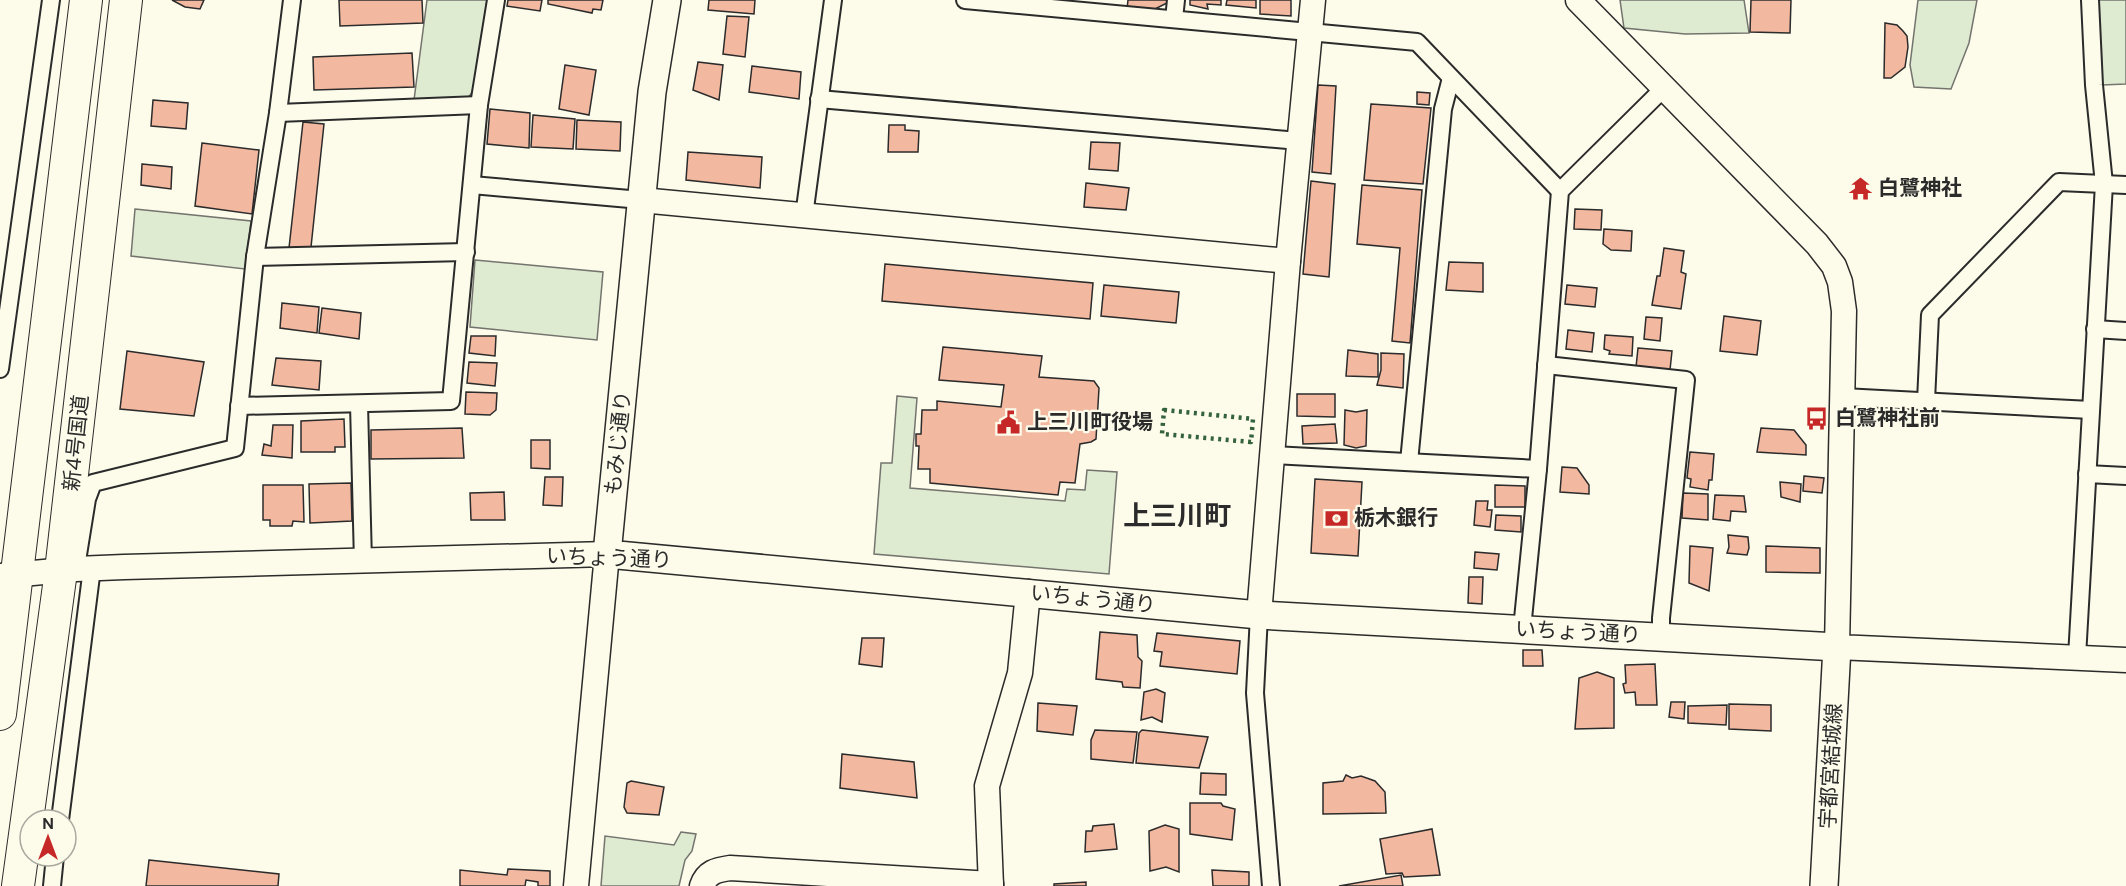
<svg xmlns="http://www.w3.org/2000/svg" width="2126" height="886" viewBox="0 0 2126 886" font-family="'DM Sans','Noto Sans JP',sans-serif">
  <style>
    .green { fill: #deebd1; stroke: #74746e; stroke-width: 1.5 }
    .building { fill: #f2b8a0; stroke: #2b2b2b; stroke-width: 1.5 }
    .lines { fill: none; stroke-linecap: round; stroke-linejoin: round }
    .street-casing { stroke: #2b2b2b; stroke-width: 20 }
    .secondary-casing { stroke: #2b2b2b; stroke-width: 27 }
    .primary-casing { stroke: #2b2b2b; stroke-width: 30 }
    .highway-casing { stroke: #2b2b2b; stroke-width: 34 }
    .street { stroke: #fdfbea; stroke-width: 16 }
    .secondary { stroke: #fdfbea; stroke-width: 24 }
    .primary { stroke: #fdfbea; stroke-width: 27 }
    .highway { stroke: #fdfbea; stroke-width: 32 }
    .hedge { stroke: #34623c; stroke-width: 4.5; stroke-dasharray: 3 4.5; stroke-linecap: butt }
    .labels { text-anchor: middle; stroke-width: 4.5; stroke-linejoin: round; paint-order: stroke }
    .poi-label { font-size: 21px; font-weight: bold; fill: #2b2b2b; stroke: #fdfbea; text-anchor: start }
    .street-label { font-size: 21px; fill: #2b2b2b; stroke: #fdfbea }
    .district-label { font-size: 27px; font-weight: bold; fill: #2b2b2b; stroke: #fdfbea }
  </style>
  <rect width="100%" height="100%" fill="#fdfbea"/>
  <g class="green">
    <path d="M427,0H487L474,90L467,99L414,100Z"/>
    <path d="M1620,0H1744L1749,33L1685,34L1624,28Z"/>
    <path d="M1918,0H1977L1969,43L1951,89L1914,87L1910,65Z"/>
    <path d="M2098,0H2126V84L2102,85Z"/>
    <path d="M135,209L251,221L245,269L131,256Z"/>
    <path d="M475,260L603,272L597,340L470,327Z"/>
    <path d="M897,396L917,398L910,488L1065,501L1067,489L1085,490L1087,470L1117,472L1109,574L874,554L881,463H892Z"/>
    <path d="M681,832L696,834L692,851L685,860L679,886H601L605,836L674,845Z"/>
  </g>
  <g class="building">
    <path d="M172,0H204L200,9L185,7Z"/>
    <path d="M339,0H422L423,23L340,26Z"/>
    <path d="M508,0H542L540,11L507,6Z"/>
    <path d="M548,0H603L601,10L593,9L592,13L548,4Z"/>
    <path d="M709,0H755L754,14L708,10Z"/>
    <path d="M1128,0H1169V2L1155,9H1127Z"/>
    <path d="M1190,0H1221V5L1207,4L1208,9L1190,5Z"/>
    <path d="M1227,0H1256V8L1226,5Z"/>
    <path d="M1260,0H1291V16L1260,14Z"/>
    <path d="M1751,0H1791L1790,33L1750,32Z"/>
    <path d="M727,16L749,17L745,57L723,54Z"/>
    <path d="M1885,23L1897,25L1903,31L1907,36L1908,47L1905,67L1891,78H1884Z"/>
    <path d="M412,53L414,87L314,90L313,57Z"/>
    <path d="M698,62L723,65L719,100L693,90Z"/>
    <path d="M565,65L596,70L589,115L559,109Z"/>
    <path d="M752,66L801,72L799,99L749,92Z"/>
    <path d="M1318,85L1336,86L1331,174L1312,172Z"/>
    <path d="M1417,92L1430,93L1429,105L1417,104Z"/>
    <path d="M153,100L188,103L186,129L151,126Z"/>
    <path d="M1371,104L1431,108L1423,184L1364,180Z"/>
    <path d="M490,109L530,113L529,148L487,144Z"/>
    <path d="M533,115L575,119L573,149L531,147Z"/>
    <path d="M577,120L621,122L620,151L576,149Z"/>
    <path d="M303,122L324,124L311,247L289,248Z"/>
    <path d="M889,125H905V130L919,131L918,152H888Z"/>
    <path d="M1091,142L1120,143L1118,171L1089,169Z"/>
    <path d="M202,143L259,150L252,214L195,206Z"/>
    <path d="M688,152L762,157L760,188L686,180Z"/>
    <path d="M142,164L172,167L171,189L141,185Z"/>
    <path d="M1311,181L1335,184L1329,277L1303,274Z"/>
    <path d="M1086,183L1129,188L1126,210L1084,207Z"/>
    <path d="M1362,185L1422,190L1410,343L1392,341L1400,248L1357,244Z"/>
    <path d="M1575,209L1602,210L1601,230L1574,229Z"/>
    <path d="M1604,229L1632,231L1631,251L1611,250L1603,244Z"/>
    <path d="M1664,248L1684,251L1681,272L1686,274L1681,309L1652,305L1657,276H1660Z"/>
    <path d="M1449,262L1483,263V292L1446,290Z"/>
    <path d="M885,264L1093,283L1090,319L882,301Z"/>
    <path d="M1104,285L1179,292L1176,323L1101,316Z"/>
    <path d="M1567,285L1597,288L1595,307L1565,304Z"/>
    <path d="M282,303L319,307L317,333L280,328Z"/>
    <path d="M322,308L361,313L359,339L319,333Z"/>
    <path d="M1724,316L1761,321L1757,355L1720,351Z"/>
    <path d="M1646,317L1662,318L1660,341L1644,339Z"/>
    <path d="M1568,330L1594,333L1592,352L1566,349Z"/>
    <path d="M1605,335L1633,337L1632,356L1609,354L1610,351L1604,349Z"/>
    <path d="M471,336H496L495,356L469,353Z"/>
    <path d="M943,347L1042,356L1039,377L1094,381L1099,388L1096,439L1091,442L1080,444L1075,483L1060,482L1058,495L930,483V469H918L919,446H916V434H921L922,410H937V401L1001,407L1004,385L939,380Z"/>
    <path d="M1638,348L1672,351L1670,370L1636,367Z"/>
    <path d="M1348,350L1378,354V377L1346,376Z"/>
    <path d="M127,351L204,362L194,416L120,409Z"/>
    <path d="M1381,353L1404,354L1403,388L1377,385L1381,370Z"/>
    <path d="M276,358L321,361L319,390L272,385Z"/>
    <path d="M469,362L497,363L495,386L467,383Z"/>
    <path d="M466,392L497,393L496,410L490,415L465,414Z"/>
    <path d="M1297,394H1335V417L1297,416Z"/>
    <path d="M1345,410L1356,412L1367,410L1366,446L1356,448L1344,445Z"/>
    <path d="M344,419L345,447H335V452H301V421Z"/>
    <path d="M1335,424L1337,443L1303,444L1302,426Z"/>
    <path d="M273,425H293L292,458L262,455L264,444L271,446Z"/>
    <path d="M462,428L464,458L371,459V430Z"/>
    <path d="M1761,428L1794,430L1806,445V455L1757,452Z"/>
    <path d="M531,440H550V469L531,468Z"/>
    <path d="M1690,452L1714,454L1712,480H1709L1708,490L1690,487L1691,479L1687,478Z"/>
    <path d="M1562,467L1577,468L1589,485V494L1560,492Z"/>
    <path d="M1804,476L1824,478L1822,493L1803,491Z"/>
    <path d="M545,477H563L562,506L543,505Z"/>
    <path d="M1315,479L1362,482L1358,556L1311,553Z"/>
    <path d="M1780,482L1801,484L1800,502L1781,497Z"/>
    <path d="M351,483L352,521L310,523L309,484Z"/>
    <path d="M263,485H303L304,522L293,521L292,526H270V520H263Z"/>
    <path d="M1495,485L1525,486V507H1495Z"/>
    <path d="M504,492L505,520H471L470,493Z"/>
    <path d="M1683,493L1708,494V520L1682,518Z"/>
    <path d="M1715,495L1744,496L1746,512L1731,511L1730,521L1713,519Z"/>
    <path d="M1476,501H1488L1487,510H1492L1490,527L1474,525Z"/>
    <path d="M1496,515L1521,516V532L1495,530Z"/>
    <path d="M1728,535L1748,537L1749,548L1747,555L1727,553L1729,547Z"/>
    <path d="M1690,546L1713,548L1709,591L1689,583Z"/>
    <path d="M1766,546L1820,548V573L1766,572Z"/>
    <path d="M1475,552L1499,554L1497,570L1474,568Z"/>
    <path d="M1469,577H1483L1482,604L1468,603Z"/>
    <path d="M1100,632L1137,635L1138,657L1142,661L1140,688L1123,687L1122,682L1096,679Z"/>
    <path d="M1157,633L1240,641L1237,674L1160,666L1162,652L1154,651Z"/>
    <path d="M862,638H884L882,667L859,664Z"/>
    <path d="M1523,650H1542L1543,666H1523Z"/>
    <path d="M1655,664L1657,705H1636L1635,692L1625,693L1623,684L1626,683L1625,665Z"/>
    <path d="M1597,672L1614,678V728L1575,729L1579,678Z"/>
    <path d="M1156,689L1165,693L1162,722L1152,717L1141,720L1144,692Z"/>
    <path d="M1671,702H1685L1684,719L1669,717Z"/>
    <path d="M1038,703L1077,706L1073,735L1037,731Z"/>
    <path d="M1729,704L1771,705V731L1729,729Z"/>
    <path d="M1727,705L1726,725L1688,723V706Z"/>
    <path d="M1095,730L1137,732L1133,763L1091,759V740Z"/>
    <path d="M1142,730L1208,737L1199,768L1136,763L1139,733Z"/>
    <path d="M842,754L914,762L917,798L840,788Z"/>
    <path d="M1201,773L1226,774V795L1200,794Z"/>
    <path d="M1346,775L1352,778L1361,776L1375,781L1385,792L1386,813L1323,814V783L1343,781Z"/>
    <path d="M631,781L664,787L659,815L627,813L624,807L627,783Z"/>
    <path d="M1190,803H1221L1223,806L1235,809L1232,840L1190,834Z"/>
    <path d="M1114,824L1117,849L1085,852L1086,831H1092L1093,826Z"/>
    <path d="M1165,825L1179,829V872L1166,867L1150,871L1149,831Z"/>
    <path d="M1432,829L1440,875L1404,877L1402,873L1386,874L1380,839Z"/>
    <path d="M149,860L279,874L278,886H146Z"/>
    <path d="M508,869L550,871V886H538V882L526,880L525,886H460V870L507,875Z"/>
    <path d="M1212,870L1249,872V886H1213Z"/>
    <path d="M1401,875L1403,886H1339Z"/>
    <path d="M1086,882V886H1054V884Z"/>
  </g>
  <g class="lines">
    <defs>
      <g id="street">
        <path d="M965,0L1417,42L1560,191"/>
        <path d="M1174,19L1176,0"/>
        <path d="M819,99L1299,141"/>
        <path d="M278,113L479,105"/>
        <path d="M472,185L641,200"/>
        <path d="M804,216L833,0"/>
        <path d="M255,257L466,252"/>
        <path d="M2095,329L2126,331"/>
        <path d="M1546,365L1686,380L1661,618V636"/>
        <path d="M0,369L51,0"/>
        <path d="M1843,397L2091,410"/>
        <path d="M1926,401L1930,315L2059,182L2126,185"/>
        <path d="M359,404L363,562"/>
        <path d="M239,406L451,401L479,105L496,0"/>
        <path d="M1273,455L1538,469"/>
        <path d="M1409,462L1443,109L1451,78"/>
        <path d="M2087,474L2126,476"/>
        <path d="M77,561L87,499L93,483L235,448L255,257L278,113L292,0"/>
        <path d="M1259,615L1255,693L1271,886"/>
        <path d="M1522,629L1538,469L1560,191L1664,88"/>
        <path d="M2077,657L2104,184L2094,85L2090,0"/>
        <path d="M60,820L92,568"/>
        <path d="M52,886L55,856"/>
      </g>
      <g id="secondary">
        <path d="M1578,0L1817,244L1834,266L1840,282L1844,311L1837,647L2126,660"/>
        <path d="M641,200L1288,261"/>
        <path d="M0,576L76,569L124,567L607,554L576,886"/>
        <path d="M1259,615L1288,261L1313,0"/>
        <path d="M702,886C707,872 716,870 730,868L991,884"/>
        <path d="M991,886L987,786L1020,673L1028,592"/>
      </g>
      <path id="primary" d="M667,0L652,92L607,554L1259,615L1837,647L1824,886"/>
      <g id="highway">
        <path d="M0,714L86,0"/>
        <path d="M18,886L61,571L126,0"/>
      </g>
    </defs>
    <use href="#street" class="street-casing"/>
    <use href="#secondary" class="secondary-casing"/>
    <use href="#primary" class="primary-casing"/>
    <use href="#highway" class="highway-casing"/>
    <use href="#street" class="street"/>
    <use href="#secondary" class="secondary"/>
    <use href="#primary" class="primary"/>
    <use href="#highway" class="highway"/>
    <path class="hedge" d="M1164,410L1253,419L1251,442L1162,434Z"/>
  </g>
  <defs>
    <symbol id="temple-bare" viewBox="-9 -9 18 18"><path d="M0-6L5-2H3V0L6.5 2.5H4V6H1.5V3h-3V6H-4V2.5H-6.5L-3 0V-2H-5Z" fill="#c62828" stroke="#fdfbea" stroke-width="2.5" paint-order="stroke"/></symbol>
    <symbol id="bus-bare" viewBox="-9 -9 18 18"><path d="M-5-6H5V4H4V6H2V4H-2V6H-4V4H-5ZM-3.5-4V0h7V-4ZM-3.5 1.2v1.5H-2V1.2ZM2 1.2v1.5H3.5V1.2Z" fill="#c62828" stroke="#fdfbea" stroke-width="2.5" paint-order="stroke"/></symbol>
    <symbol id="civic-bare" viewBox="-9 -9 18 18"><path d="M-.6-6.5H3V-4.5H.6V-3L4-1V1h2V6H-6V1h2V-1L-.6-3ZM-1.2 2.5V6h2.4V2.5Z" fill="#c62828" stroke="#fdfbea" stroke-width="2.5" paint-order="stroke"/></symbol>
    <symbol id="bank-bare" viewBox="-9 -9 18 18"><path d="M-6-4H6V4H-6ZM0-2.3a2.3 2.3 0 1 0 0 4.6a2.3 2.3 0 1 0 0-4.6Z" fill="#c62828" stroke="#fdfbea" stroke-width="2.5" paint-order="stroke"/></symbol>
  </defs>
  <g fill-rule="evenodd">
    <use href="#temple-bare" x="1844" y="172" width="33" height="33"/>
    <use href="#bus-bare" x="1800" y="402" width="33" height="33"/>
    <use href="#civic-bare" x="992" y="406" width="33" height="33"/>
    <use href="#bank-bare" x="1320" y="502" width="33" height="33"/>
  </g>
  <g class="labels">
    <g class="poi-label">
      <text x="1878" y="195">白鷺神社</text>
      <text x="1835" y="425">白鷺神社前</text>
      <text x="1027" y="429">上三川町役場</text>
      <text x="1354" y="525">栃木銀行</text>
    </g>
    <g class="street-label">
      <text transform="translate(76 443) rotate(-84)" y="7">新4号国道</text>
      <text transform="translate(618 443) rotate(-84)" y="7">もみじ通り</text>
      <text transform="translate(609 558) rotate(2)" y="7">いちょう通り</text>
      <text transform="translate(1093 599) rotate(6)" y="7">いちょう通り</text>
      <text transform="translate(1578 632) rotate(3)" y="7">いちょう通り</text>
      <text transform="translate(1831 766) rotate(-87)" y="7">宇都宮結城線</text>
    </g>
    <g class="district-label">
      <text x="1177" y="525">上三川町</text>
    </g>
  </g>
  <g transform="translate(48 838)"><circle r="28" fill="#fdfbea" stroke="#a9a89e" stroke-width="1.5"/>
  <path d="M0-4.5L10 22L0 15L-10 22Z" fill="#c62828"/>
  <text y="-9" font-size="16" font-weight="bold" text-anchor="middle" fill="#2b2b2b">N</text>
  </g>
</svg>
